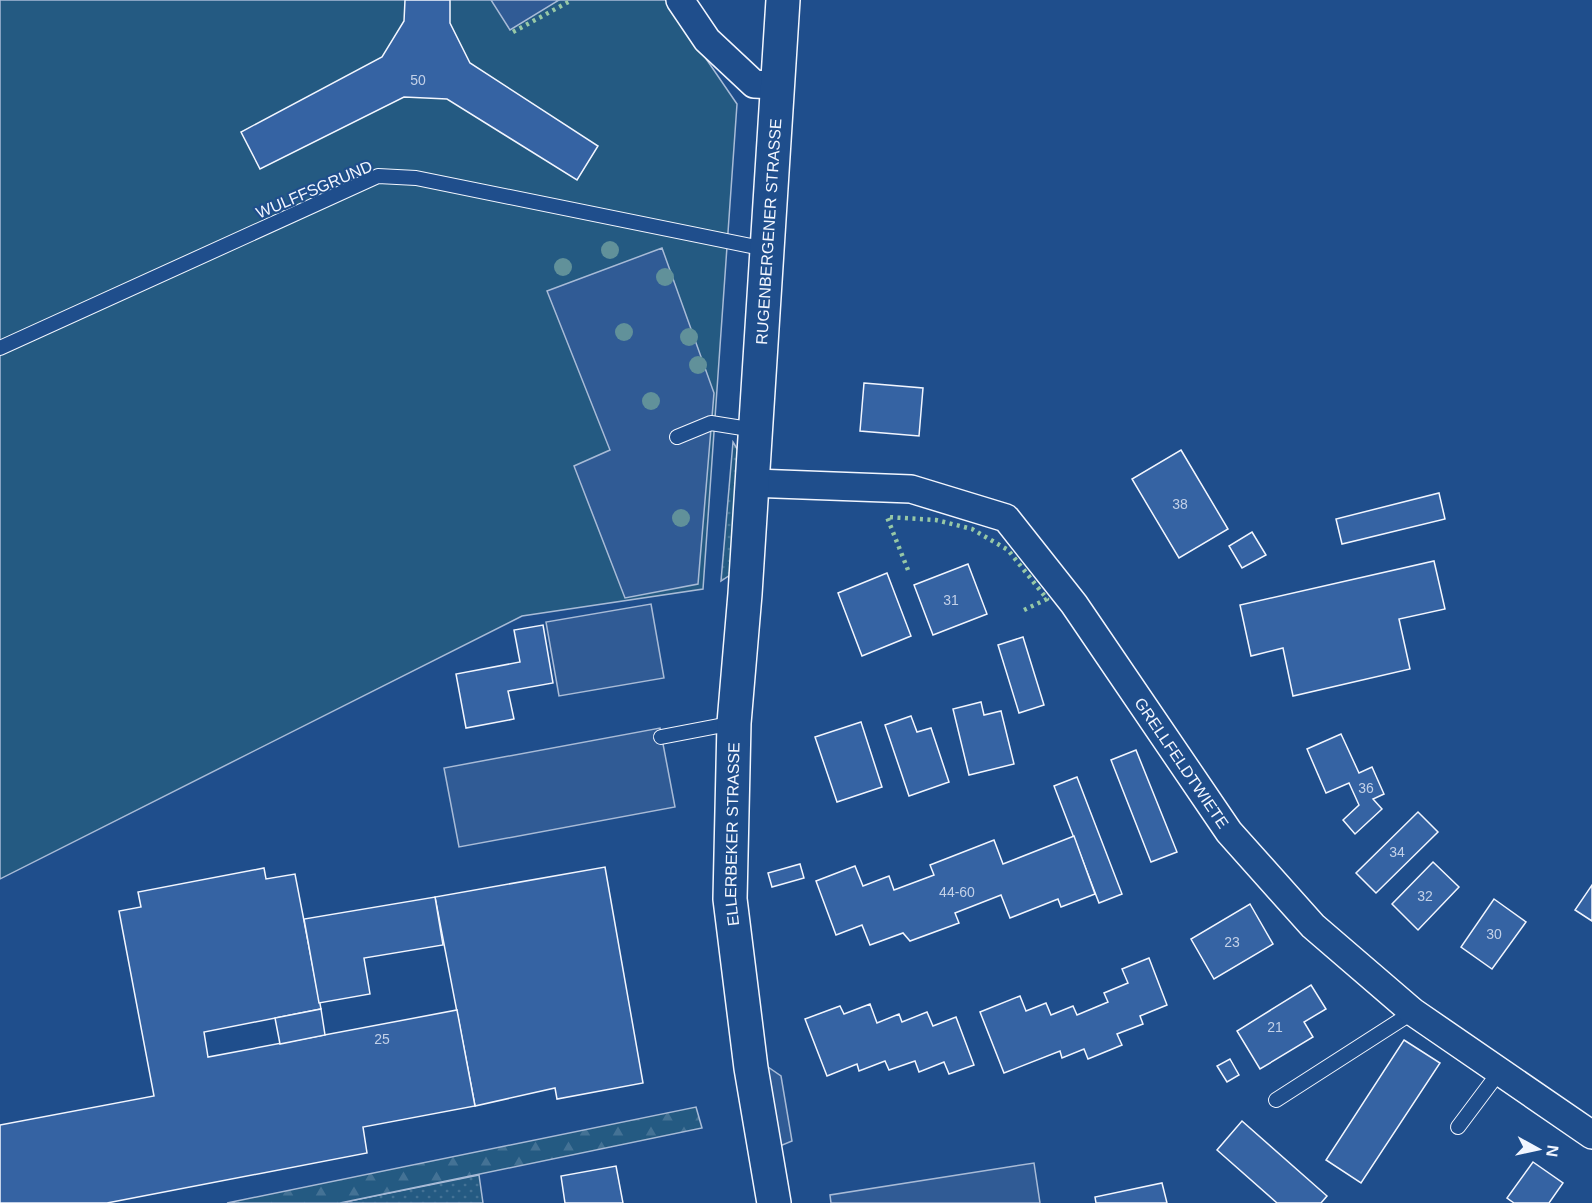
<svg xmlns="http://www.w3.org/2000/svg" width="1592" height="1203" viewBox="0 0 1592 1203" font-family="Helvetica,sans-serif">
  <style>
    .grass { fill: url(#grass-dots); stroke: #a8bbd7; stroke-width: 1.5 }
    .forest { fill: url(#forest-firs); stroke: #a8bbd7; stroke-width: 1.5 }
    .park { fill: #245a82; stroke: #a8bbd7; stroke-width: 1.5 }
    .parking { fill: #305b95; stroke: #a8bbd7; stroke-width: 1.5 }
    .building { fill: #3563a3; stroke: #f2f6ff; stroke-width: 1.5 }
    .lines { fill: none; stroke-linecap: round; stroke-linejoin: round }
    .lane-casing { stroke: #f2f6ff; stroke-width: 16 }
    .street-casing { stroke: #f2f6ff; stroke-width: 30 }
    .secondary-casing { stroke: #f2f6ff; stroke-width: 36 }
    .lane { stroke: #1f4e8c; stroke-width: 14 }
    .street { stroke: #1f4e8c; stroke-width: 27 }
    .secondary { stroke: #1f4e8c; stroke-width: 33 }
    .hedge { stroke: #97c8a6; stroke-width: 4.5; stroke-dasharray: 3 4.5; stroke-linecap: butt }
    .tree { fill: #61919a }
    .labels { text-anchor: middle; stroke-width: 4.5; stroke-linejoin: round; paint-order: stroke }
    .number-label { font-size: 14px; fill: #c3d1e8 }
    .street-label { font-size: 16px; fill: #f2f6ff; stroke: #1f4e8c }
  </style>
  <defs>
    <pattern id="grass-dots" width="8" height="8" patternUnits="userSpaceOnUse" patternTransform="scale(1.5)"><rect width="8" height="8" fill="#245a82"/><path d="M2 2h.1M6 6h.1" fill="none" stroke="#447295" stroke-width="1.8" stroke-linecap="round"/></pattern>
    <pattern id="forest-firs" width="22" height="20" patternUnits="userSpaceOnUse" patternTransform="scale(1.5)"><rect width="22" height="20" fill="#245a82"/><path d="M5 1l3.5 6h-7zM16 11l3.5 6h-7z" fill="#447295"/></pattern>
  </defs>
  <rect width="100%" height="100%" fill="#1f4e8c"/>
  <g class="grass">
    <path d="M733,442L742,457L733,573L721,581Z"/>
    <path d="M479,1175L483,1203H340Z"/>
  </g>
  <path class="forest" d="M696,1107L702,1128L340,1203H227Z"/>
  <path class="park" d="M0,0H666L737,104L703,589L522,616L0,879Z"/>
  <g class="parking">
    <path d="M491,0H559L510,30Z"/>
    <path d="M662,248L714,393L698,584L625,598L574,466L610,450L547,291Z"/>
    <path d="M651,604L664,678L559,696L546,622Z"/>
    <path d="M660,728L675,807L459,847L444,768Z"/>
    <path d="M768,1067L781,1076L792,1141L780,1146Z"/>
    <path d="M1034,1163L1040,1203H831L830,1195Z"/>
  </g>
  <g class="building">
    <path d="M405,0H450V23L470,63L598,146L577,180L447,99L404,97L260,169L241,132L382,57L404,21Z"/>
    <path d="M864,383L923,388L919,436L860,431Z"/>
    <path d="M1181,450L1228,529L1179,558L1132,479Z"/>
    <path d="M1439,493L1445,519L1342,544L1336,519Z"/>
    <path d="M1252,532L1266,555L1242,568L1229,546Z"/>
    <path d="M1434,561L1445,609L1399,619L1410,669L1293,696L1283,648L1251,656L1240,605Z"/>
    <path d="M968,564L987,614L933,635L914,585Z"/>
    <path d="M887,573L911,636L862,656L838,593Z"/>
    <path d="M543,625L553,683L508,691L514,719L466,728L456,674L520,662L514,630Z"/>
    <path d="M1023,637L1044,705L1019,713L998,645Z"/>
    <path d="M981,702L984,715L1001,711L1014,764L969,775L953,709Z"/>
    <path d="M911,716L917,732L931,728L949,782L909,796L885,725Z"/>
    <path d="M861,722L882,787L837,802L815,737Z"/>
    <path d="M1341,734L1359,773L1372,767L1384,794L1373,799L1382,809L1355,834L1343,820L1359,805L1349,783L1326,793L1307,749Z"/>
    <path d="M1136,750L1177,852L1151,862L1111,760Z"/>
    <path d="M1077,777L1122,894L1099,903L1054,786Z"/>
    <path d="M1418,812L1438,832L1376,893L1356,873Z"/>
    <path d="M1074,836L1095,894L1061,907L1058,899L1010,918L1001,895L955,913L959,923L910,941L903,933L870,945L862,925L836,935L816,881L855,866L863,886L889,876L894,890L934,875L930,865L994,840L1003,864Z"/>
    <path d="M1433,862L1459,887L1418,930L1392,904Z"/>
    <path d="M800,864L804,878L772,887L768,873Z"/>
    <path d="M605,867L643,1083L557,1099L555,1088L475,1106L435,897Z"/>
    <path d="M264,868L266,879L295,874L321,1009L204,1032L208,1057L457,1010L475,1106L363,1127L367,1153L107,1203H0V1125L154,1096L119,911L141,907L138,892Z"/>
    <path d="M1592,885V921L1575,910Z"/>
    <path d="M435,897L443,945L364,958L370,994L319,1003L304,919Z"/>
    <path d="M1494,899L1526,922L1492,969L1461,947Z"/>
    <path d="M1250,904L1273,944L1214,979L1191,939Z"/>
    <path d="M1149,958L1167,1005L1140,1016L1143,1024L1117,1034L1122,1045L1088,1059L1084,1049L1062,1058L1060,1051L1004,1073L980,1012L1020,996L1026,1011L1046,1003L1051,1015L1073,1006L1077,1015L1108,1002L1104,993L1128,983L1122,969Z"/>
    <path d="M1311,985L1326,1009L1304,1022L1313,1037L1260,1069L1237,1031Z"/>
    <path d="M870,1004L877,1023L899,1014L902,1022L927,1012L933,1026L956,1017L974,1065L949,1074L944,1062L919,1072L915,1061L889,1070L885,1061L859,1071L857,1064L827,1076L805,1019L840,1006L844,1014Z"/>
    <path d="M321,1009L325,1035L280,1044L275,1018Z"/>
    <path d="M1404,1040L1440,1063L1361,1183L1326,1160Z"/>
    <path d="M1230,1059L1239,1075L1227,1082L1217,1066Z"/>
    <path d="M1242,1121L1327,1196L1321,1203H1277L1217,1150Z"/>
    <path d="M1533,1162L1563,1183L1549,1203H1514L1507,1198Z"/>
    <path d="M616,1166L623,1203H565L561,1176Z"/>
    <path d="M1162,1183L1167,1203H1096L1095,1197Z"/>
  </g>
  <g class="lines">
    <defs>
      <g id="lane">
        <path d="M0,348L378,176L416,178L766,249"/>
        <path d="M677,437L711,423L755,430"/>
        <path d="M661,737L734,723"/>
        <path d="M1276,1100L1413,1012"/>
        <path d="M1458,1127L1500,1071"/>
      </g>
      <g id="street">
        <path d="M680,0L707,40L754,84L777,85"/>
        <path id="s1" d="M752,483L911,489L1006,518L1074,604L1229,832L1313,926L1413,1012L1592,1135"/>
      </g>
      <g id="secondary">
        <path id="s2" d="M774,1203L751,1068L730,899L734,723L745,594L783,0"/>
      </g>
    </defs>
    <use href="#lane" class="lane-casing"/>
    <use href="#street" class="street-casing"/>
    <use href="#secondary" class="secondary-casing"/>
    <use href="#lane" class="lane"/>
    <use href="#street" class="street"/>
    <use href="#secondary" class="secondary"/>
    <g class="hedge">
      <path d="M513,32L572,0"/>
      <path d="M908,570L887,517L936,520L972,529L1008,550L1047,599L1022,611"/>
    </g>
  </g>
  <g class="tree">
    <circle cx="610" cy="250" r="9"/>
    <circle cx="563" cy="267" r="9"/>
    <circle cx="665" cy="277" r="9"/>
    <circle cx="624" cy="332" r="9"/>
    <circle cx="689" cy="337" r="9"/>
    <circle cx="698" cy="365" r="9"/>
    <circle cx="651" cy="401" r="9"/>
    <circle cx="681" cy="518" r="9"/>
  </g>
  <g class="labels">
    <g class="number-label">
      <text x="418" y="85">50</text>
      <text x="1180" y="509">38</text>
      <text x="951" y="605">31</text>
      <text x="1366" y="793">36</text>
      <text x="1397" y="857">34</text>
      <text x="957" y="897">44-60</text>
      <text x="1425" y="901">32</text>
      <text x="1494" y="939">30</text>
      <text x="1232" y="947">23</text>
      <text x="1275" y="1032">21</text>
      <text x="382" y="1044">25</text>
    </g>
    <g class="street-label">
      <text transform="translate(314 189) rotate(-23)" y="6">WULFFSGRUND</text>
      <text dy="6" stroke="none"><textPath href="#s2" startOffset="976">RUGENBERGENER STRASSE</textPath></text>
      <text dy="6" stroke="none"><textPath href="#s1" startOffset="560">GRELLFELDTWIETE</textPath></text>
      <text dy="6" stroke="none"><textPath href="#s2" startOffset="372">ELLERBEKER STRASSE</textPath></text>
    </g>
  </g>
  <g transform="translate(1538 1149) rotate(98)" stroke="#1f4e8c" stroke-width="4.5" paint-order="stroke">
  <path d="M0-4.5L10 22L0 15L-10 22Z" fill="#f2f6ff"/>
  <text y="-9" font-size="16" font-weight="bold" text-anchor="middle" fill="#f2f6ff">N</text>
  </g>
</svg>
